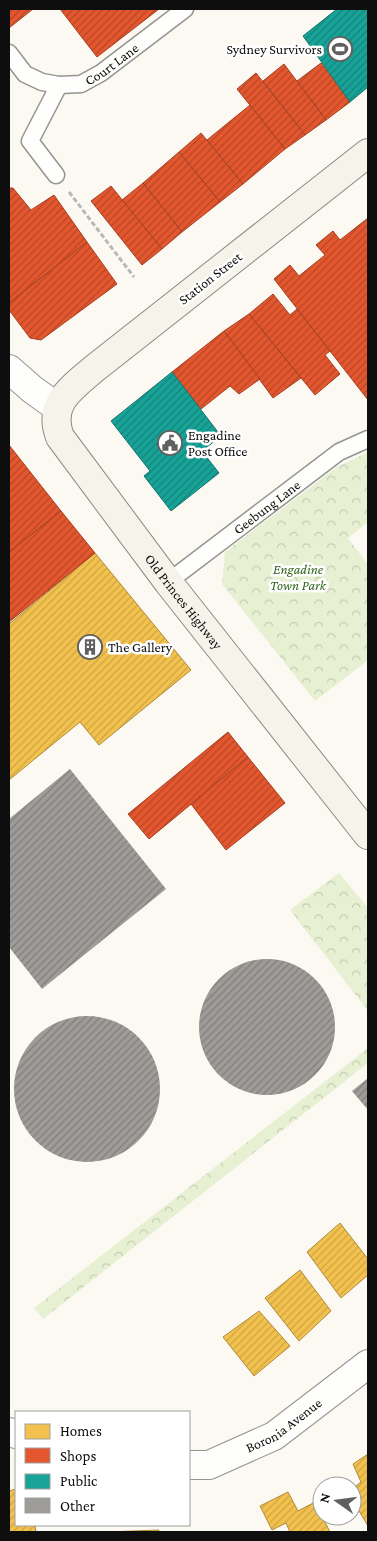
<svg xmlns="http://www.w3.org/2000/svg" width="377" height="1541" viewBox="0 0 377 1541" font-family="'Crimson Pro',serif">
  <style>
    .park { fill: url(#park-crowns) }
    .homes { fill: url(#homes-hatch); stroke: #ae8b3b }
    .shops { fill: url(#shops-hatch); stroke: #a44124 }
    .public { fill: url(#public-hatch); stroke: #14766f }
    .building { fill: url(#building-hatch) }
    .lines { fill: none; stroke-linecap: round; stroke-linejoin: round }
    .lane-casing { stroke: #959491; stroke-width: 19 }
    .street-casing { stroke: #959491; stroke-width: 30 }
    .secondary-casing { stroke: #8b8a87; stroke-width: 30 }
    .path { stroke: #b8b8b6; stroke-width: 3; stroke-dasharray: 5 2.5; stroke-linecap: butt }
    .lane { stroke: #fefefd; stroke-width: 16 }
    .street { stroke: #fefefd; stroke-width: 28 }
    .secondary { stroke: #f5f3ea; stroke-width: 28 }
    .labels { text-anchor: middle; stroke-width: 5; stroke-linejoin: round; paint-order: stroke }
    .poi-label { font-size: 14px; fill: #0e0e0e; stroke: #fff; text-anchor: start }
    .street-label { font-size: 14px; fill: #0e0e0e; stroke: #fff }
    .park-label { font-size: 14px; font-style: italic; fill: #33651e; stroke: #fff }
  </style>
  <defs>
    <pattern id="park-crowns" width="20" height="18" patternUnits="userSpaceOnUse" patternTransform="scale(1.25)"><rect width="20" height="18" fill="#e7f0d2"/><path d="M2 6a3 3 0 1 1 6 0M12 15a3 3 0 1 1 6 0" fill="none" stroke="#c5cdb3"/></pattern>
    <pattern id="homes-hatch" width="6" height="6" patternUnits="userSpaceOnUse" patternTransform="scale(1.25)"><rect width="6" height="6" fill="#f2c14e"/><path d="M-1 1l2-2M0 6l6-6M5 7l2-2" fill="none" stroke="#cea543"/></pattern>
    <pattern id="shops-hatch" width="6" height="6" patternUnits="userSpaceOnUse" patternTransform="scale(1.25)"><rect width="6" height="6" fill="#e4572e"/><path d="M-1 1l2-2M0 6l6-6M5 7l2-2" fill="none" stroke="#b74626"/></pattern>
    <pattern id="public-hatch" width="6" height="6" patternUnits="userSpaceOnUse" patternTransform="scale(1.25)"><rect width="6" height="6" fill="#17a398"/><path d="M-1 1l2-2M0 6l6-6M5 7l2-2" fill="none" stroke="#13837a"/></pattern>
    <pattern id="building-hatch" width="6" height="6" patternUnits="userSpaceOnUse" patternTransform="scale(1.25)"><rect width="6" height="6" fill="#9e9c98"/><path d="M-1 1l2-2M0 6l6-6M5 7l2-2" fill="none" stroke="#7f7e7a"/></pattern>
  </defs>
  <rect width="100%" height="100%" fill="#fbf9f2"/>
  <g class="park">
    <path d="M368,452V522L348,538L368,565V660L315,701L222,584L225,552L337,467Z"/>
    <path d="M339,873L368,908V1011L290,910Z"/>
    <path d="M368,1048V1063L43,1319L34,1308Z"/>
  </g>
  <g class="homes">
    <path d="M95,553L191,670L99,745L80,722L9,780V624Z"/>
    <path d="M340,1223L368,1259V1275L341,1298L307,1252Z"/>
    <path d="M300,1270L331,1311L299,1341L265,1298Z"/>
    <path d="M259,1311L290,1346L254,1376L223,1337Z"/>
    <path d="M368,1454V1526L352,1499V1489L361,1482L353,1464Z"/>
    <path d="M16,1489V1525H35L36,1532H9V1491Z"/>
    <path d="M288,1492L298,1511L315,1502L330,1532H290L286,1523L272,1530L260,1506Z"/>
    <path d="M159,1530V1532H106Z"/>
  </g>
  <g class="shops">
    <path d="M9,9H33L9,28Z"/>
    <path d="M60,9H159L97,57Z"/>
    <path d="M321,63L350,102L326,120L297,81Z"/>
    <path d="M284,64L326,120L305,135L263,81Z"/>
    <path d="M256,73L305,135L285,149L237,89Z"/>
    <path d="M250,105L285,149L243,184L207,140Z"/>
    <path d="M201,133L243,184L220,202L179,152Z"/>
    <path d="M179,152L220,202L182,232L143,183Z"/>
    <path d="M143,183L182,232L162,249L122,200Z"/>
    <path d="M111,186L162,249L142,265L91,201Z"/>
    <path d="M9,188H13L31,210L54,195L87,242L9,303Z"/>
    <path d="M368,218V400L274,279L290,265L299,276L325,255L316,245L333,231L340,240Z"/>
    <path d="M87,242L117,284L41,340L30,338L9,310V303Z"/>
    <path d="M273,294L290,315L297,309L330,351L325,355L340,374L315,395L249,314Z"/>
    <path d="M249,314L301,378L273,398L224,331Z"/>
    <path d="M224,331L260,379L239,394L230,386L201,409L172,372Z"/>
    <path d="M9,445L61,511L9,552Z"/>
    <path d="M61,511L95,553L9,622V552Z"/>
    <path d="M228,732L248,757L149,839L128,814Z"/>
    <path d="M248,757L285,803L226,850L191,804Z"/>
  </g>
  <g class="public">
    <path d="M337,9H368V87L350,102L303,36Z"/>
    <path d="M172,372L221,436L202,451L219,473L171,511L144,476L150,471L111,421Z"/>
  </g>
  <g class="building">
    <path d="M70,769L166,889L42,989L9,947V819Z"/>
    <circle cx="267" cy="1027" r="68"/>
    <circle cx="87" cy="1089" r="73"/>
    <path d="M368,1078V1110L352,1091Z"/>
  </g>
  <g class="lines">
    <defs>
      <g id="lane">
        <path id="s1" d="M9,53L25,74L42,82L59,85L81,84L101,73L185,9"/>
        <path d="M56,175L30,141L59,85"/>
        <path id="s2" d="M168,582L339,452L368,439"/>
      </g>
      <g id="street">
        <path d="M9,369L33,390L57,407"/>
        <path d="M9,1432L16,1434"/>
        <path id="s3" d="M189,1465H209L274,1436L368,1364"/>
      </g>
      <g id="secondary">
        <path id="s4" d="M368,153L95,368C72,388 47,403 60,437L168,582L368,835"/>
      </g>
    </defs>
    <use href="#lane" class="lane-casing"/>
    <use href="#street" class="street-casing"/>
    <use href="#secondary" class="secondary-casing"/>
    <path class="path" d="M69,192L134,277"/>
    <use href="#lane" class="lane"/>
    <use href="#street" class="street"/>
    <use href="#secondary" class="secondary"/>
  </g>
  <defs>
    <symbol id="stadium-ring" viewBox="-11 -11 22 22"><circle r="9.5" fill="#fff" stroke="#61605e" stroke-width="1.5"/><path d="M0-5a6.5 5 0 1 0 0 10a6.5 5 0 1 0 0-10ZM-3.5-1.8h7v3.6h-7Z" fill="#61605e"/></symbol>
    <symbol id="civic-ring" viewBox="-11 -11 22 22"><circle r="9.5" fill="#fff" stroke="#61605e" stroke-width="1.5"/><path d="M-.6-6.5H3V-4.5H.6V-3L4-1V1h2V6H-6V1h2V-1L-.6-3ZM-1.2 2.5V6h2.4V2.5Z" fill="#61605e"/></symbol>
    <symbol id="building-ring" viewBox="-11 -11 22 22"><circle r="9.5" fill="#fff" stroke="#61605e" stroke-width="1.5"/><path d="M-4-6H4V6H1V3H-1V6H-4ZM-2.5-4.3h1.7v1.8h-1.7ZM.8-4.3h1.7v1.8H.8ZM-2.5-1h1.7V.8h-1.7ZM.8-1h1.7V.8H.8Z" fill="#61605e"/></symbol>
  </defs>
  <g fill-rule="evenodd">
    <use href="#stadium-ring" x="326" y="35" width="28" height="28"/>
    <use href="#civic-ring" x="156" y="429" width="28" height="28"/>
    <use href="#building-ring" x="76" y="633" width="28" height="28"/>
  </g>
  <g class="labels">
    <g class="poi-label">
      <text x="322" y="54" text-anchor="end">Sydney Survivors</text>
      <text x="188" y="440">Engadine<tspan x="188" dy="16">Post Office</tspan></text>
      <text x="108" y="652">The Gallery</text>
    </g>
    <g class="street-label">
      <text dy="5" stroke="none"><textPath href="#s1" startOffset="121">Court Lane</textPath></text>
      <text transform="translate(210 278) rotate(-38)" y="5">Station Street</text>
      <text dy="5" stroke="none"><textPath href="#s2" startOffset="124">Geebung Lane</textPath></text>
      <text dy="5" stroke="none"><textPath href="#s4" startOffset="638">Old Princes Highway</textPath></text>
      <text dy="5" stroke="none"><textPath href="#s3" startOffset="105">Boronia Avenue</textPath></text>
    </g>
    <g class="park-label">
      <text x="298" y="574">Engadine<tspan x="298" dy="16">Town Park</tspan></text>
    </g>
  </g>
  <rect width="377" height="1541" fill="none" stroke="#0e0e0e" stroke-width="20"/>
  <rect x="15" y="1411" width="175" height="115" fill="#ffffff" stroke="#9f9f9f"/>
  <rect x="25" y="1424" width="25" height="15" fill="#f2c14e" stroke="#9f9f9f"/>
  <text x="60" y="1436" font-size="15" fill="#0e0e0e">Homes</text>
  <rect x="25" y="1448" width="25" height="15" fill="#e4572e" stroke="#9f9f9f"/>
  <text x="60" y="1461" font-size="15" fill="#0e0e0e">Shops</text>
  <rect x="25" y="1474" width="25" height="15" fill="#17a398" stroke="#9f9f9f"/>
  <text x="60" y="1486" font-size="15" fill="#0e0e0e">Public</text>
  <rect x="25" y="1498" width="25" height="15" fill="#9e9c98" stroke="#9f9f9f"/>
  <text x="60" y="1511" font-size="15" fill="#0e0e0e">Other</text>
  <g transform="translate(337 1501) rotate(284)"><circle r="24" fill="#ffffff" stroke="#9f9f9f"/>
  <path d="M0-4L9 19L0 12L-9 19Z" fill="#61605e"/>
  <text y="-8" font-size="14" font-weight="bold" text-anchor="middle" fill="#0e0e0e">N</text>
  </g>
</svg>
